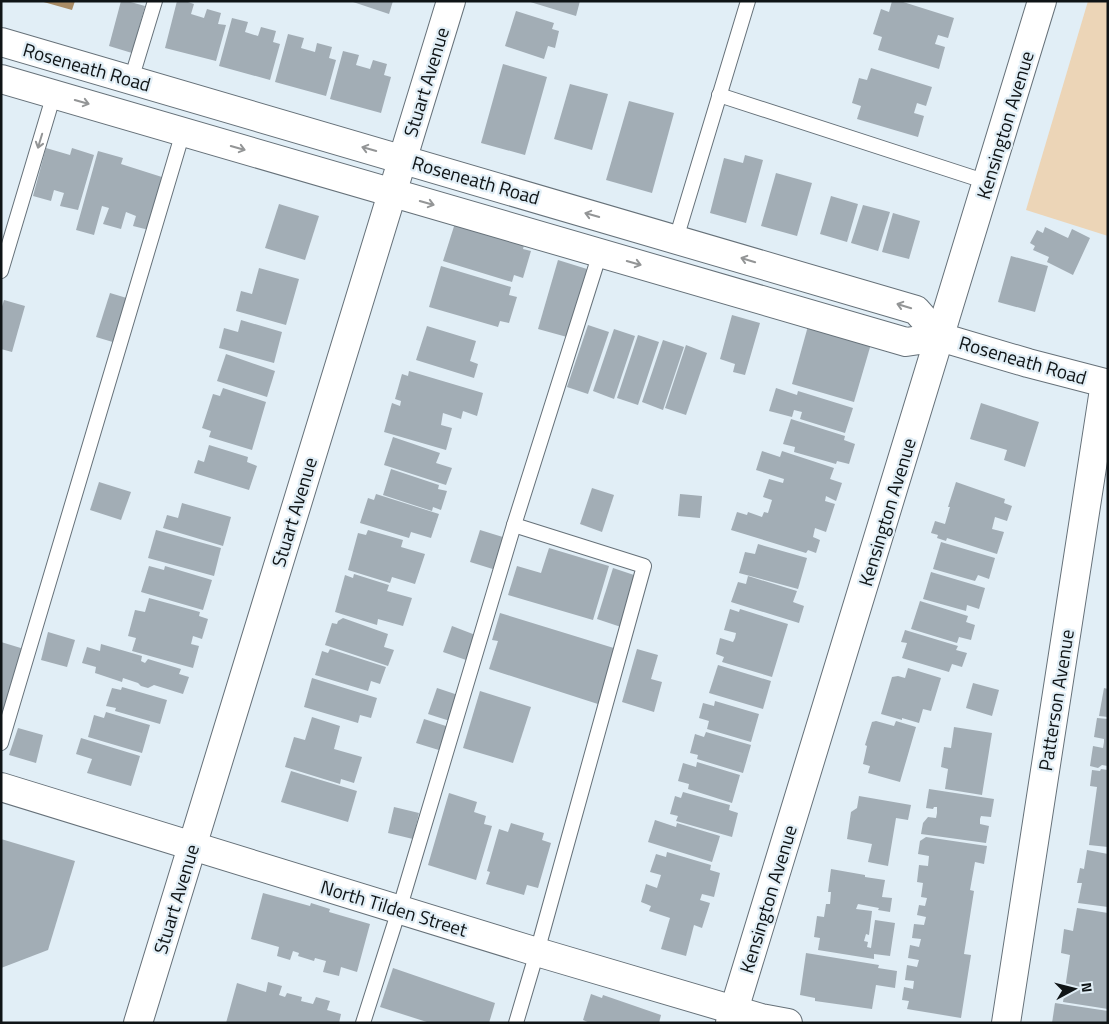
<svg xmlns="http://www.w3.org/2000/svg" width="1109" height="1024" viewBox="0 0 1109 1024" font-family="'Titillium Web',sans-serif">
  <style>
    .green { fill: #ecd5b7 }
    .water { fill: #a98c66 }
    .building { fill: #a2adb5 }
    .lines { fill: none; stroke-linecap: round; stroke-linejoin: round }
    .lane-casing { stroke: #667179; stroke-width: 16 }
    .street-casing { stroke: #667179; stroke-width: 30 }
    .secondary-casing { stroke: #667179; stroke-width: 30 }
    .lane { stroke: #fff; stroke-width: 14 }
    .street { stroke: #fff; stroke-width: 28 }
    .secondary { stroke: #fff; stroke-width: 28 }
    .oneway { stroke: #939596 }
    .labels { text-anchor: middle; stroke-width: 4.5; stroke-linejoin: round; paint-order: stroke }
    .street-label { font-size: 19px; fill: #0f1416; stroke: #e1eef6 }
  </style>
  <rect width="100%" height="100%" fill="#e1eef6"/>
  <path class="green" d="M1088,1H1108V236L1026,210Z"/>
  <path class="water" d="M40,1H75L72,10Z"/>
  <g class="building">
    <path d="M121,1H127L145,6L132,53L109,46Z"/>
    <path d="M177,1H185L194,4L191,14L204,18L207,9L221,13L218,24L226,25L216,61L165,48Z"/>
    <path d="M350,1H393L389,14Z"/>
    <path d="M527,1H580L576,16Z"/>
    <path d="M892,1H900L954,18L948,38L938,35L935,44L945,47L939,69L878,50L882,37L873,34L881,9L889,12Z"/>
    <path d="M516,11L554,23L552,29L559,31L555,48L548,46L544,59L505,46Z"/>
    <path d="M232,18L248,22L245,32L258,36L261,27L276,31L273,42L280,44L270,80L219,66Z"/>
    <path d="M288,34L304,38L301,48L315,52L317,43L332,47L329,58L336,60L326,96L275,82Z"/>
    <path d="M343,51L359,55L356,65L370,69L373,60L387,64L384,75L391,77L381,113L330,99Z"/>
    <path d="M503,64L547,77L525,155L481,143Z"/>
    <path d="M871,68L932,87L926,106L917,103L914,113L924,116L918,137L857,119L861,106L852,103L859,78L867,80Z"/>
    <path d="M570,84L608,94L592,150L554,139Z"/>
    <path d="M629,101L674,113L652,193L606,180Z"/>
    <path d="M46,148L70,155L72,148L94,155L78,210L60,206L64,193L54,190L51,201L33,196Z"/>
    <path d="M98,151L123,158L121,164L165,178L149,230L133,226L136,216L126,212L121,229L103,224L109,208L102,206L94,235L76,230Z"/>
    <path d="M745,155L763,160L746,223L710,213L724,158L743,163Z"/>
    <path d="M776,173L812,183L797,236L761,226Z"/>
    <path d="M831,196L858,204L847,242L820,234Z"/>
    <path d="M279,204L319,216L305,260L265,248Z"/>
    <path d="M863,205L890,212L878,251L851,243Z"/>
    <path d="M893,213L920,221L909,259L882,252Z"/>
    <path d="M456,220L525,241L523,249L531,251L523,278L514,275L512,282L443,261Z"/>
    <path d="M1045,227L1068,238L1072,229L1090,238L1073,275L1047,262L1049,257L1033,250L1035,246L1030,243L1037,230L1043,233Z"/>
    <path d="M1011,256L1048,266L1035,312L998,302Z"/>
    <path d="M558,260L587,269L567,337L538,329Z"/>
    <path d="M441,266L511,287L509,295L517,297L509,323L500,321L498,327L429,307Z"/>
    <path d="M259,268L299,279L286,325L236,311L241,291L252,294Z"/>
    <path d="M110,293L130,299L116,343L96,337Z"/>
    <path d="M4,300L25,306L12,352L1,349V310Z"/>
    <path d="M732,315L760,323L745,375L733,372L735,364L720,359Z"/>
    <path d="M241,320L282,332L274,363L219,348L224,328L238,332Z"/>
    <path d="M588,325L609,332L588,394L567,387Z"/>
    <path d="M427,326L476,341L470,361L478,364L474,378L416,360Z"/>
    <path d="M808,326L871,344L854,402L792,384Z"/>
    <path d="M614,329L635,336L614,399L593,391Z"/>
    <path d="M638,335L659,342L638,405L617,398Z"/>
    <path d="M663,340L684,347L663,410L642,402Z"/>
    <path d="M686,345L707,353L686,415L665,408Z"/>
    <path d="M226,354L275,371L267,397L217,381Z"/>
    <path d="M409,371L483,393L477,416L463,411L461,419L443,413L441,425L452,428L446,450L384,432L392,403L400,406L401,401L395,399L402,374L408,376Z"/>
    <path d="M223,388L266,402L252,450L209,437L211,431L202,428L213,394L220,396Z"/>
    <path d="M776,388L797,395L798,391L853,408L845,433L800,419L802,412L794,410L792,417L769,411Z"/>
    <path d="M981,403L1039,422L1025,467L1004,460L1007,450L970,439Z"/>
    <path d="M791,419L845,436L844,440L855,444L849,464L837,461L836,464L794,452L795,447L783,444Z"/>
    <path d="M393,437L440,453L436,463L452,468L446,485L384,465Z"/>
    <path d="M209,445L248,457L247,462L257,466L249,490L194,473L198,460L204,462Z"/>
    <path d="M762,451L780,457L782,451L834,468L830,479L842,483L836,501L826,496L825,501L835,504L826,532L815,528L813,537L820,540L816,553L808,550L806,553L731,530L737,512L747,515L748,512L762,517L764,512L768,513L772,500L763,497L769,479L783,483L784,479L756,470Z"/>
    <path d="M391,469L439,485L438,489L447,491L441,510L433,507L432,511L383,495Z"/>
    <path d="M99,482L131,492L121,520L90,510Z"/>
    <path d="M956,482L1005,499L1004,503L1012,506L1007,521L995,517L992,529L1004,532L997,554L947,538L946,541L937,538L938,535L931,533L935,521L945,524L950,507H948Z"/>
    <path d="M592,488L614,495L602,532L580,524Z"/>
    <path d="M376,494L439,514L431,538L411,532L409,538L360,523L368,498L374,500Z"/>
    <path d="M680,494L702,496L700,518L678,516Z"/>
    <path d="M182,503L231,517L223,546L163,528L167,515L178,518Z"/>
    <path d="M156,530L221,548L214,576L148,558Z"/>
    <path d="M368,530L403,540L401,547L425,554L415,584L392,577L390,583L348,570L358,533L366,535Z"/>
    <path d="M480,530L506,538L496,570L470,562Z"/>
    <path d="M941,542L995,558L989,579L978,575L975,581L933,569Z"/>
    <path d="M758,544L807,558L798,589L739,573L745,552L755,554Z"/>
    <path d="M549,548L609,566L593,620L508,595L517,566L541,573Z"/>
    <path d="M149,566L164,570L165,566L212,580L203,610L141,592Z"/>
    <path d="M613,568L637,576L621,627L597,619Z"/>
    <path d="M931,572L985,588L979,609L967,605L966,611L923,599Z"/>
    <path d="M354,574L389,585L387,591L412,598L403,626L378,619L377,625L335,612L345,575L353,578Z"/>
    <path d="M748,576L797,591L793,602L804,606L799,623L731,602L738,582L746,584Z"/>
    <path d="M149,598L200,612L199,616L208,619L202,639L193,636L191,644L199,646L193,668L132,651L136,638L128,636L135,610L145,612Z"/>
    <path d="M920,601L968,616L966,622L975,625L971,640L959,637L957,643L911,629Z"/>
    <path d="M730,609L739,612L740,609L788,624L772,677L722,662L724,657L716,654L720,638L733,642L735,638L736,633L724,630Z"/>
    <path d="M500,613L617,649L601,705L489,669L498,641L492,640Z"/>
    <path d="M343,618L388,634L384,647L394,650L388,666L325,645L332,623L337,624L338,621Z"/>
    <path d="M452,626L478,636L469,661L443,652Z"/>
    <path d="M905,630L958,646L956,650L967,653L962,667L952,664L949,672L902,658L907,643L901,642Z"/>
    <path d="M48,632L75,640L67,667L41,660Z"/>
    <path d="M1,642L24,649L1,724Z"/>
    <path d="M101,644L142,656L141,661L145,663L148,659L181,669L179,674L189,677L183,694L154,685L148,688L141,686L138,683L123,678L122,682L95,673L96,667L82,663L87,647L100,651Z"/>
    <path d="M330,649L386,667L380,684L371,681L368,691L315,675L322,651L328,653Z"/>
    <path d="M637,649L658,655L651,679L662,682L654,712L622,702Z"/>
    <path d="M718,665L771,681L763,709L709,693Z"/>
    <path d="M908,668L941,678L931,711L923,709L919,723L902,718V720L881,714L892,677L898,676L905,678Z"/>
    <path d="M312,678L377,698L371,718L360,715L358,723L304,707Z"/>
    <path d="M973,683L999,690L992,716L966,708Z"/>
    <path d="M122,687L167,700L160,724L115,711L116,708L106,706L112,688L121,690Z"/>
    <path d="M437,688L458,695L450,721L428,714Z"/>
    <path d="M1104,688L1108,689V717L1099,716Z"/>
    <path d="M480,691L531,707L513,763L463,748Z"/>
    <path d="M715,701L759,714L751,742L707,729L709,721L699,718L703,703L714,706Z"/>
    <path d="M106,712L150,725L142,753L88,737L94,715L104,718Z"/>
    <path d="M312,717L340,726L334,749L362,757L354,783L341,779L340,784L285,767L294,737L305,740Z"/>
    <path d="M1097,718L1108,719V766L1102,765L1098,768L1090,766L1093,746L1103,748L1104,742V739L1094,737Z"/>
    <path d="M424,719L449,727L442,751L416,743Z"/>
    <path d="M876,721L894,726L896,721L916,727L900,782L868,773L870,766L863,764L867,746L865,745L872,722Z"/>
    <path d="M954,727L992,733L982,795L945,789L948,769L941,767L944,747L951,748Z"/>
    <path d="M18,728L43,735L36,763L9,755Z"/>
    <path d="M706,732L751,745L743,773L697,759L698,755L690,753L695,734L704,737Z"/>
    <path d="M81,738L140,756L131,786L87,773L92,759L76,754Z"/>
    <path d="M697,762L740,775L732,803L688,789L689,784L678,781L683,763L696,767Z"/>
    <path d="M1101,769L1108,770V847L1089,845L1097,787L1090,786L1092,770L1100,771Z"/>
    <path d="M291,771L357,791L348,822L281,802Z"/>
    <path d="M929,789L994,799L991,817L981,816L980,819V824L989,826L986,843L921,834L923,823L928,817L936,818L937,813V807H934L933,809L926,808Z"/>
    <path d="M683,792L730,805L729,810L738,813L732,837L676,821L678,816L670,814L675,796L681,798Z"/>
    <path d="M449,793L477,802L474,812L486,816L484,824L492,826L476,880L428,865Z"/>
    <path d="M859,796L911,805L908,820L896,818L888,866L868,862L872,844L847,839L851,812L857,808Z"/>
    <path d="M394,807L419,813L413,839L388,833Z"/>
    <path d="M655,820L676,827L677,823L720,836L712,862L648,842Z"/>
    <path d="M511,823L544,833L542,840L551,843L538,888L527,885L524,895L486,884L490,872L487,871L499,829L508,832Z"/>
    <path d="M926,837L987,846L984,864L975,862L970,890L974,891L964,954L971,955L961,1018L907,1009L909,1001L902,1000L904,987L913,989L914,981L905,980L907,965L917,967L919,960L908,958L910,945L919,947L921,939L912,938L914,924L924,925L926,917L917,915L919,905L925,906L927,898L921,897L923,883L917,882L919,865L928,866L929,856L918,854L920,841Z"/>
    <path d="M1,839L75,861L48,950L1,968Z"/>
    <path d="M1087,850L1108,854V907L1078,903L1082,883H1077L1080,868L1084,869Z"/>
    <path d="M667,852L711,865L710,870L720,873L714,897L702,894L700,900L710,903L702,928L694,925L686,956L661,949L670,918L649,911L651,906L641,902L646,884L657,888L661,875L650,872L656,854L666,857Z"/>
    <path d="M831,869L865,875V877L885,880L882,897L892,898L890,912L878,910L879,908L858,904L856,909L872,911L869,935L866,934L864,941L868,942L867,947L871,948L875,920L895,923L890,956L874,954V959L818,950L820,938L814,937L817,916L824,917L826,904H830L831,892H828Z"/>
    <path d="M263,893L310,906L311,903L330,909L329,912L370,924L357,972L341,967L339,976L323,972L326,961L315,958L314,961L298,956L299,953L293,951L290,960L277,956L279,947L251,939Z"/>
    <path d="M1077,908L1108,913V1009L1063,1002L1070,955L1061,953L1064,929L1073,931Z"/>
    <path d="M806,953L879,965L878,968L897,971L895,988L876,985L872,1009L815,1001V998L800,995Z"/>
    <path d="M393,968L495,1003L489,1023H430L380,1007Z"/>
    <path d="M268,982L282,986L279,995L285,997L287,993L302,997L301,1001L313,1004L316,997L330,1001L327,1010L341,1014L339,1023H226L237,983L266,992Z"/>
    <path d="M591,994L602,998L603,995L661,1015L659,1023H590L583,1020Z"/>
    <path d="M1055,1003L1108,1011V1023H1052Z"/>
  </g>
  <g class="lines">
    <defs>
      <g id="lane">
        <path d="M131,80L155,1"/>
        <path d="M719,95L987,182"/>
        <path d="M676,239L748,1"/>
        <path d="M1,271L54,94"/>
        <path d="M514,525L644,566L537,952L516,1023"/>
        <path d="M1,743L183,132"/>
        <path d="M363,1023L399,910L514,525L600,253"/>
      </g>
      <g id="street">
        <path d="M1,787L537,952L761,1018L788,1023"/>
        <path d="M138,1023L451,1"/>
        <path d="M1006,1023L1105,383"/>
      </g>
      <g id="secondary">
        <path d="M1,42L916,310L940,337"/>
        <path d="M1,79L906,342L940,337L1028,363L1105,383L1108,385"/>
        <path d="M730,1023L1042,1"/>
      </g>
    </defs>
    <use href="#lane" class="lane-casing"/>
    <use href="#street" class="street-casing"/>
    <use href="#secondary" class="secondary-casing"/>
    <use href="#lane" class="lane"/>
    <use href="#street" class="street"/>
    <use href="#secondary" class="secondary"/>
  </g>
  <defs><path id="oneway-shaft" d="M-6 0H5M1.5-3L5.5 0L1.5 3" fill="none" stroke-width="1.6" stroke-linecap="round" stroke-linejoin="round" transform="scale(1.25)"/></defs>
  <g class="oneway">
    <use href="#oneway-shaft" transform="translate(82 102) rotate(16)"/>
    <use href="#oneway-shaft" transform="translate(40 141) rotate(107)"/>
    <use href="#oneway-shaft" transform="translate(238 148) rotate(16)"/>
    <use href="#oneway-shaft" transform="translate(369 149) rotate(-164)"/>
    <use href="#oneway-shaft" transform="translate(427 203) rotate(16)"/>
    <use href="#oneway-shaft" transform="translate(592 215) rotate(-164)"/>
    <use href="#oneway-shaft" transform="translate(748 260) rotate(-163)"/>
    <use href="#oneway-shaft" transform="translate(634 263) rotate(16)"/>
    <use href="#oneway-shaft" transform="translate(904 306) rotate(-163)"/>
  </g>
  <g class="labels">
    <g class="street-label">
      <text transform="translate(87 67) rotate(16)" y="7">Roseneath Road</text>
      <text transform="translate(426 82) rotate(-73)" y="7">Stuart Avenue</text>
      <text transform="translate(1005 125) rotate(-73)" y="7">Kensington Avenue</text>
      <text transform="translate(476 180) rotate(16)" y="7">Roseneath Road</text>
      <text transform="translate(1023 360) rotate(16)" y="7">Roseneath Road</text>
      <text transform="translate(294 512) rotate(-73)" y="7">Stuart Avenue</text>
      <text transform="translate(887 512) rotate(-73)" y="7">Kensington Avenue</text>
      <text transform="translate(1056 700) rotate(-81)" y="7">Patterson Avenue</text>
      <text transform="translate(176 899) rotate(-73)" y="7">Stuart Avenue</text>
      <text transform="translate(768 899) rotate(-73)" y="7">Kensington Avenue</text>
      <text transform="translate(394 908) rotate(17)" y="7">North Tilden Street</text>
    </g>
  </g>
  <rect width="1109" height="1024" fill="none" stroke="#0f1416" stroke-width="5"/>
  <g transform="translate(1074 989) rotate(83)" stroke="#e1eef6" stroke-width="4" paint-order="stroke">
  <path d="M0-4L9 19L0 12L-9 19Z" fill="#0f1416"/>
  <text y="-8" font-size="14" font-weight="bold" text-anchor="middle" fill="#0f1416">N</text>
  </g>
</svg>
